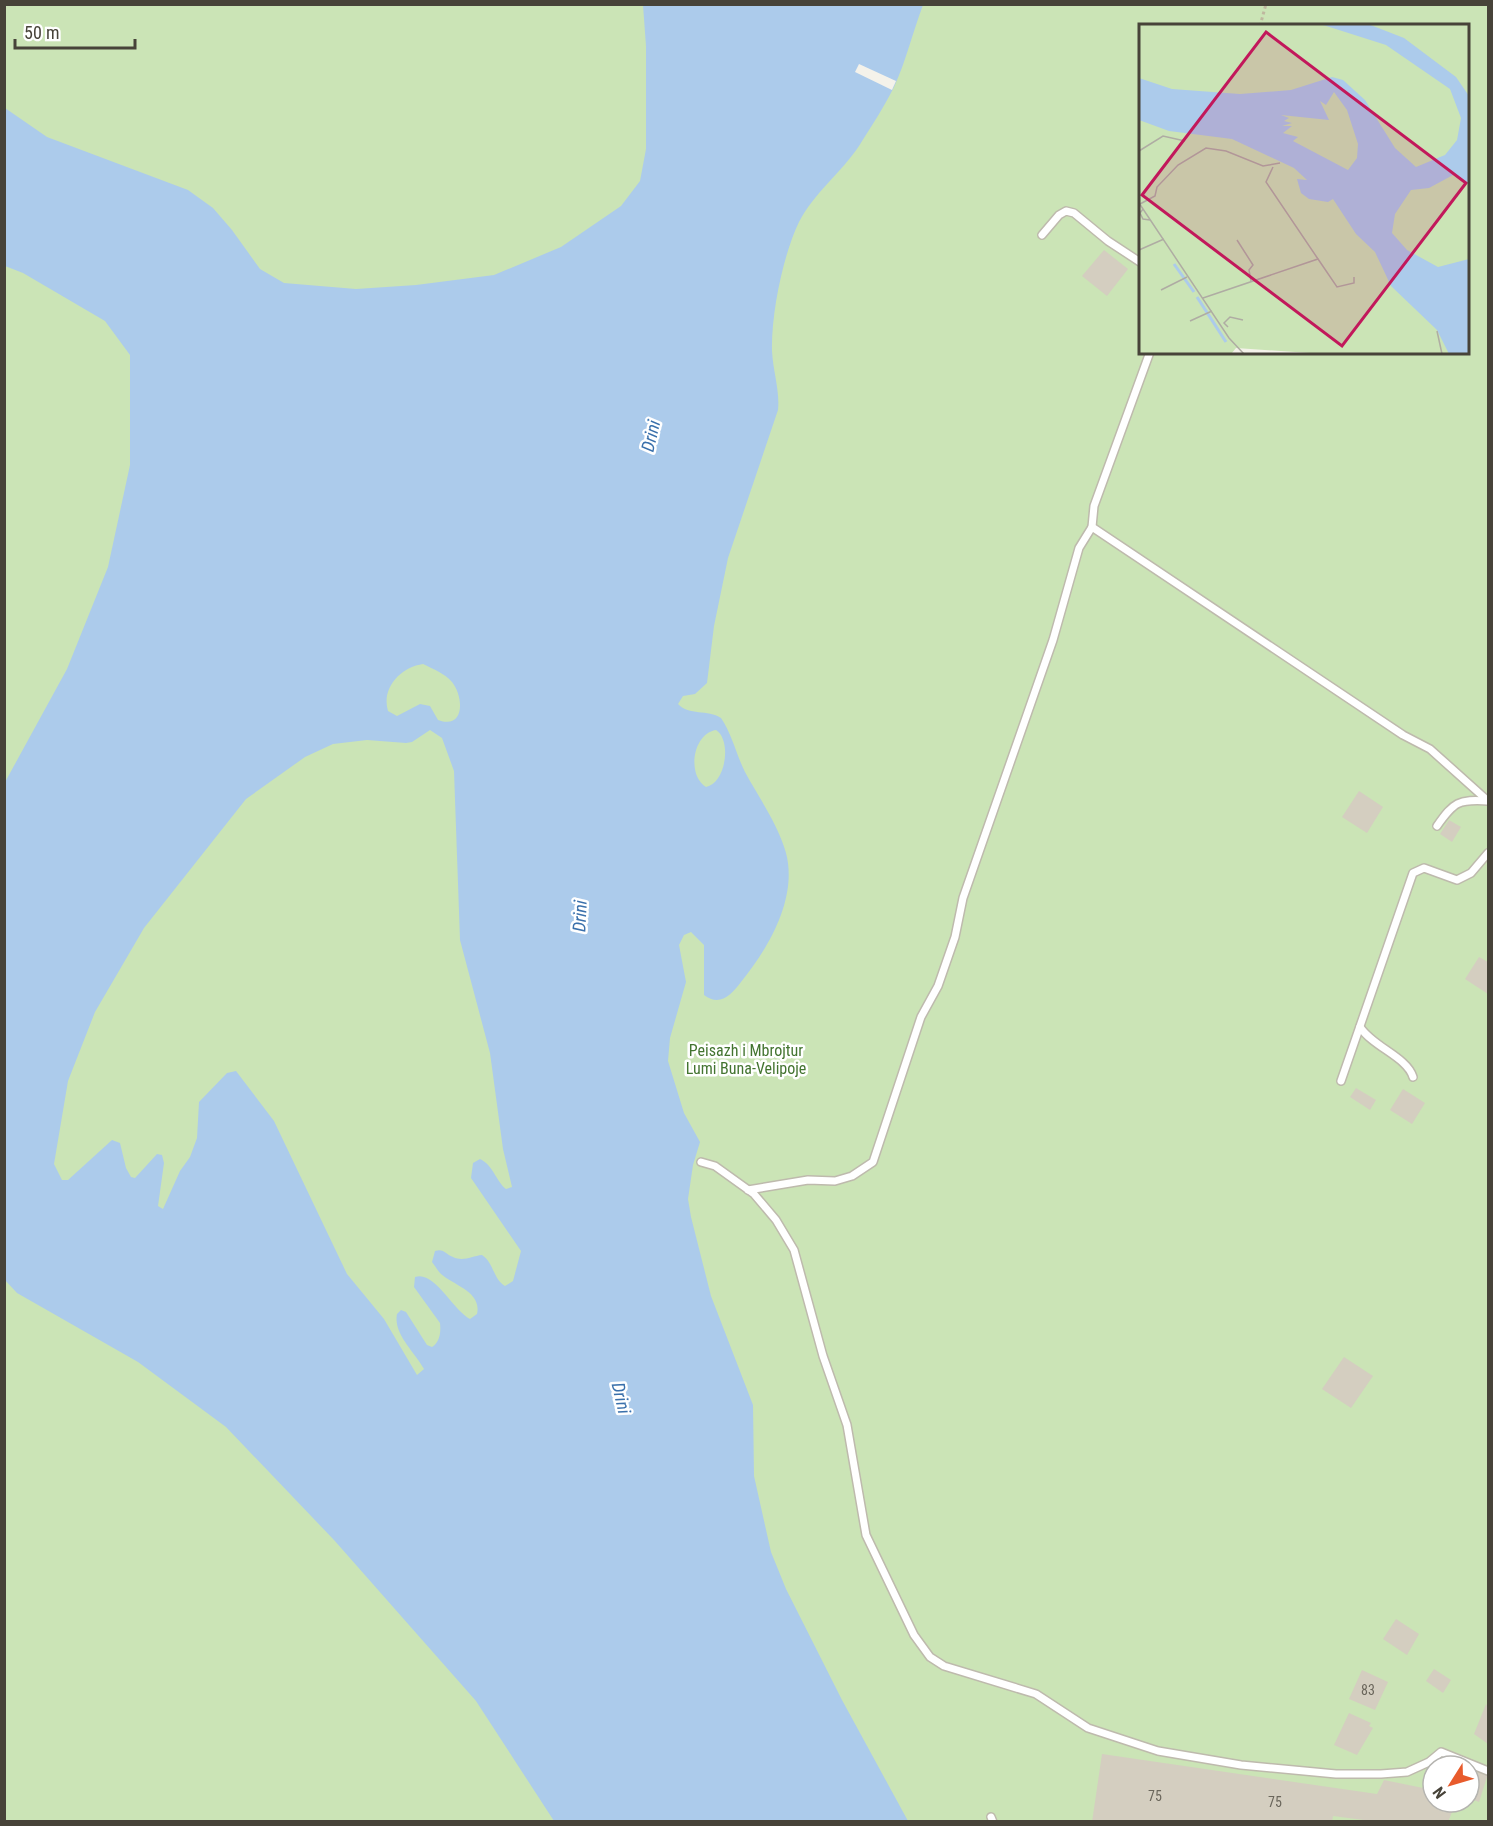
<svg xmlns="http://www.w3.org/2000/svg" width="1493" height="1826" viewBox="0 0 1493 1826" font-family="'Roboto Condensed',sans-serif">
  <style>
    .green { fill: #cbe4b6; fill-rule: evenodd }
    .water { fill: #accbeb; fill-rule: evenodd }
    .pier { fill: #f4f2ea }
    .building { fill: #d4cec0 }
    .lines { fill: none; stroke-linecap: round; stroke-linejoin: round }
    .lane-casing { stroke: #bebaad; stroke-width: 10 }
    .path { stroke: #bfb79f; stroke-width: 3; stroke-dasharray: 3 3; stroke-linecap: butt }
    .lane { stroke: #fff; stroke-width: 7 }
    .labels { text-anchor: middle; stroke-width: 5; stroke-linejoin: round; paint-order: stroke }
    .number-label { font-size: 14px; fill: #6a665b }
    .park-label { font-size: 16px; fill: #437430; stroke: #fff }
    .water-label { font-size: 18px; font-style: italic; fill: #3a70ab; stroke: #fff }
    .inset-river { fill: none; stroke: #accbeb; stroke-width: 3 }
    .inset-road { fill: none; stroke: #afaca3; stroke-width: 1.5 }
    .view { fill: #c2185b; fill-opacity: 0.15; stroke: #c2185b; stroke-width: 3 }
    .inset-edge { fill: none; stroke: #474339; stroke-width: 3 }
  </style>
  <rect width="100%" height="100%" fill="#f4f2ea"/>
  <path class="green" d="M5,5H1488V1821L5,1822ZM1140,26H1468V352H1140ZM1433,1766H1469V1802H1433Z"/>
  <path class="water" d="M643,5H923C913,31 906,61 894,87C884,107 871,127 859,146C841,173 814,193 799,222C783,255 771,314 772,351C773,371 780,391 778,410L728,558L714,626L707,683L695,694L683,696L678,704C689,716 708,709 721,718C732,734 736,754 745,772C759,798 778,824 786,853C798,898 768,949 741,982C731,995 720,1007 704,995V945L691,932L684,935L679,945L686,982L670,1038L668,1061L684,1113L700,1142L693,1165L688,1199L691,1217L711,1296L753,1405L754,1476L771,1552L786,1589L842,1700L908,1821H554L476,1701L334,1540L226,1427L138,1362L17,1293L4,1279V784L67,669L108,567L130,465V355L105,321L23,273L5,266V108L47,137L188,190L213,208L232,230L260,269L284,283L356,289L416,285L494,275L561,247L621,206L640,181L646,149V46ZM423,664C433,669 444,673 452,682C464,697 465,730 438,720L430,706L420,704L397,716L388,711C381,688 401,667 423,664ZM430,730L442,738L454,771L460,940L490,1053L503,1149L512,1187L506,1189C496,1181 493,1165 480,1159L473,1163L471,1178L521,1251L513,1281L505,1286C493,1279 494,1263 482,1255C472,1256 463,1262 453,1257C445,1254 444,1248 435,1251L432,1262C435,1266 438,1271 441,1274C455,1286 482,1292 477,1314L470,1319C453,1310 434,1270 415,1277L414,1287L440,1323C441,1332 440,1342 432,1347L427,1345L406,1312L401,1310L397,1314C393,1334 415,1352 424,1369L417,1375L384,1319L347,1274L274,1121L236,1071L227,1073L199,1102L197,1138L190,1157L180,1171L163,1209L158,1206L164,1163L162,1155L157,1154L135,1178L131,1177L126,1168L120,1143L112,1140L68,1180H62L54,1164L68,1081L95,1012L144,928L246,799L305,757L333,744L367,740L406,743L412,742ZM716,730C732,740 726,783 706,787C687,776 692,734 716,730Z"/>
  <path class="pier" d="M859,64L896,81L892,90L855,72Z"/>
  <g class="building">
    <path d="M1104,250L1128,269L1107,296L1082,276Z"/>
    <path d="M1359,791L1383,807L1367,833L1342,817Z"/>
    <path d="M1449,820L1461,827L1452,842L1440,834Z"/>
    <path d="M1479,957L1488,962V994L1465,979Z"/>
    <path d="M1356,1088L1376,1100L1370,1110L1350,1097Z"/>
    <path d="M1403,1089L1425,1103L1412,1124L1390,1110Z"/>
    <path d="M1344,1357L1373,1376L1351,1408L1322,1389Z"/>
    <path d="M1396,1619L1419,1634L1407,1655L1383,1639Z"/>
    <path d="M1434,1669L1451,1680L1443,1693L1426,1681Z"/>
    <path d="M1362,1670L1388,1682L1375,1710L1349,1699Z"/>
    <path d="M1486,1704L1488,1707V1744L1474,1734Z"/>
    <path d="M1349,1713L1371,1723L1369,1726L1373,1728L1357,1755L1334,1745Z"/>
    <path d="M1102,1754L1377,1794L1384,1780L1433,1790V1802H1456L1448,1822H1379L1333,1816L1332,1822H1092Z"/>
    <path d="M1469,1766L1488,1774L1479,1802L1469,1798Z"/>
  </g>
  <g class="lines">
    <defs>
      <g id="lane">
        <path d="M1042,235L1059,215L1066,211L1074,213L1108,241L1140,262"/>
        <path d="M1150,352L1094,506L1092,527L1403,735L1430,749L1488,801"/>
        <path d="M1437,826C1454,802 1458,799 1488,801"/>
        <path d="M1360,1027C1373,1047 1407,1057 1413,1077"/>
        <path d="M1341,1081L1413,873L1424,868L1457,880L1471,873L1488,853"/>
        <path d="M701,1162L715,1166L754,1194L776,1220L794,1250L823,1356L847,1425L866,1535L914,1635L930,1657L944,1666L1036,1694L1088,1728L1158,1751L1241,1765L1336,1774H1381L1407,1772L1429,1762L1441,1752L1488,1771"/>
        <path d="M748,1190L808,1180L835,1181L852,1176L873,1162L921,1017L938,986L955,937L963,898L1053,640L1079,548L1092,527"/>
        <path d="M991,1817L993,1822"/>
      </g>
    </defs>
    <use href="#lane" class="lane-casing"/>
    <path class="path" d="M1260,26L1266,4"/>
    <use href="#lane" class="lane"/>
  </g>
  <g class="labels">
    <g class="number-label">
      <text x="1368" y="1695">83</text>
      <text x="1155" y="1801">75</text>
      <text x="1275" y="1807">75</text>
    </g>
    <g class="park-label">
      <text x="746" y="1056">Peisazh i Mbrojtur<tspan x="746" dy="18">Lumi Buna-Velipoje</tspan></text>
    </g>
    <g class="water-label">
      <text transform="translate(651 436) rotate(-77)" y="6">Drini</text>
      <text transform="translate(580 916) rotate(-87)" y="6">Drini</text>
      <text transform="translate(621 1398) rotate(77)" y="6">Drini</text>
    </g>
  </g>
  <g transform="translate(1139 24)">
    <rect width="330" height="330" fill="#f4f2ea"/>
    <path d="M0,0H330V330H185L97,324L92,330H0Z" fill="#cbe4b6"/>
    <path d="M181,0H229L265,14L317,53L330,72V161L316,150L290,164L272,166L256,190L253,209L268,226L299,243L330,235V330H310L298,306L252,262L236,228L217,210L194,175L189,178L170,175L162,169L158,155L168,156L155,144L93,115L30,107L0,96V54L33,65L101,70L152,66L193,53L204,56L226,76L256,124L277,143L306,131L318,116L322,94L311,65L247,21ZM195,68L208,86L219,120L218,134L209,146L154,117L159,113L144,109L153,102H143L153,99L145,97L150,94L142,91L190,96L181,77L187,81Z" fill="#accbeb" fill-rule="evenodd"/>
    <path class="inset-river" d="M35,240L55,268M58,273L87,318"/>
    <path class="inset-road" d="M0,127L24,112L46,117M134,143L127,158L179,235M0,179L90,314L105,330M1,180L16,172L18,163L39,141L67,124L87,127L124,142L141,139M4,185L1,189L4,195L11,196M98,216L114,241L110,246L112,257M0,226L25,215M22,266L48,253M64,274L179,235L198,263L215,259V253M51,297L73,287M89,303L85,299L91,293L104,296M298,307L303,330"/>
    <path class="view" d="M127,8L327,159L203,322L3,171Z"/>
    <rect width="330" height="330" class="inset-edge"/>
  </g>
  <rect width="1493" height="1826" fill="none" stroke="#474339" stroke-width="12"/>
  <g transform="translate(1451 1784) rotate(233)"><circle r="28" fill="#ffffff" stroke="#b5b4b0" stroke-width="1.5"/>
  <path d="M0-4.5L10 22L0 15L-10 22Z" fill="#e85b2c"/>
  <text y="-9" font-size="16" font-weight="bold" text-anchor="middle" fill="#474339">N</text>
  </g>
  <path d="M15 39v9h120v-9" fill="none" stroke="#474339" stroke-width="3"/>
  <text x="24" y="39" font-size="18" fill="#474339" stroke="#ffffff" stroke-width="4.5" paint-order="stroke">50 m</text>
</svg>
